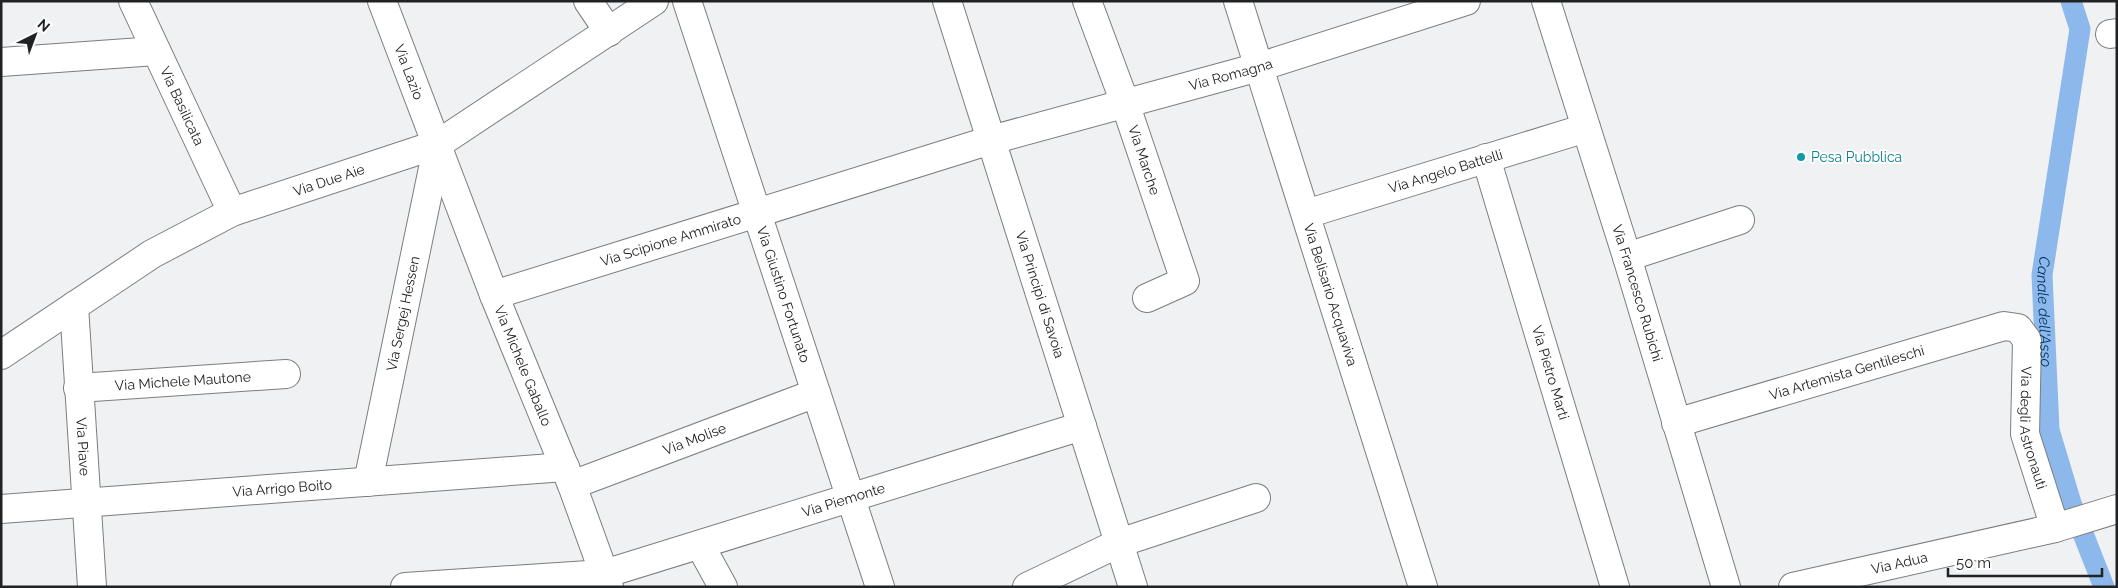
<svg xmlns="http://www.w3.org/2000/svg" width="2118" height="588" viewBox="0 0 2118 588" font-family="Raleway,sans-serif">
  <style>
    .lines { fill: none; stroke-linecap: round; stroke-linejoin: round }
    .canal { stroke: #8cb8ec; stroke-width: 21 }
    .minor-casing { stroke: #7c7d7e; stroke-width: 30 }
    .minor { stroke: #fff; stroke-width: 28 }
    .culture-dot { fill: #0f9aa8; stroke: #fff; stroke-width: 2 }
    .labels { text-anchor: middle; stroke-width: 4; stroke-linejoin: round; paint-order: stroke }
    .street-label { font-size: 14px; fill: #212223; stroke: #fff }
    .culture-label { font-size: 14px; fill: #0d838f; stroke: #fff; text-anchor: start }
    .water-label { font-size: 15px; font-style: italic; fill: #053462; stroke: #fff }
  </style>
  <rect width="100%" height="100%" fill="#eff1f2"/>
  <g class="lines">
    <path class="canal" id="s1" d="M2071,1L2080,29L2042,275L2049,430L2071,503L2104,587"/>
    <defs>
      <g id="minor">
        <path id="s2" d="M133,1L232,212"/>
        <path id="s3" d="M382,1L494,295L572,485L609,587"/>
        <path d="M588,1L609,32"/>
        <path id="s4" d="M687,1L880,587"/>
        <path id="s5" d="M947,1L1133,587"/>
        <path id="s6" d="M1087,1L1125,103L1185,281L1147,298"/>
        <path id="s7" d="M1238,1L1423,587"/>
        <path id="s8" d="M1546,1L1627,257L1726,587"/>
        <path d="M2110,34L2117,33"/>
        <path d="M1,62L156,51"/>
        <path id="s9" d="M1486,158L1615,587"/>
        <path id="s10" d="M1306,214L1586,128"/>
        <path d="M1627,257L1740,220"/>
        <path id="s11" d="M494,295L991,140L1259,67L1466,1"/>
        <path id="s12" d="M74,306L92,587"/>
        <path id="s13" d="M1,355L152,254L232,212L438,144L654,1"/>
        <path id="s14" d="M78,388L286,374"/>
        <path id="s15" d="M1676,423L2004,326L2018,328L2027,340L2025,434L2055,528"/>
        <path id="s16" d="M368,482L438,144"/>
        <path id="s17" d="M572,485L816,393"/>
        <path id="s18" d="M1,509L565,467"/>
        <path d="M700,545L723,587"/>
        <path id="s19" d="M405,587L604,574L1082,426"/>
        <path d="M1027,587L1119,543L1256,498"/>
        <path id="s20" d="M1793,587L2055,528L2117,509"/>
      </g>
    </defs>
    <use href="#minor" class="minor-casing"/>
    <use href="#minor" class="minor"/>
  </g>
  <circle class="culture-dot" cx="1801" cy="157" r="5"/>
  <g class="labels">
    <g class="street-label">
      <text dy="5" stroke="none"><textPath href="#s3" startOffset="76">Via Lazio</textPath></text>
      <text dy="5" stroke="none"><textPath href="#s11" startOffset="769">Via Romagna</textPath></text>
      <text dy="5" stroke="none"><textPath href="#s2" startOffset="116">Via Basilicata</textPath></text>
      <text dy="5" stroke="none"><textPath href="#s6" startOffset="169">Via Marche</textPath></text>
      <text dy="5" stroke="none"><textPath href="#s10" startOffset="146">Via Angelo Battelli</textPath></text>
      <text dy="5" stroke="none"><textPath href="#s13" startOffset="374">Via Due Aie</textPath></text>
      <text dy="5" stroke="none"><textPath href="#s11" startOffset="185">Via Scipione Ammirato</textPath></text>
      <text dy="5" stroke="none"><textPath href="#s4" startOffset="309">Via Giustino Fortunato</textPath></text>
      <text dy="5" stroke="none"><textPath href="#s5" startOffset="308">Via Principi di Savoia</textPath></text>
      <text dy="5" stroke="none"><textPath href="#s7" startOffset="308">Via Belisario Acquaviva</textPath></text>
      <text dy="5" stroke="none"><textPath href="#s8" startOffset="306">Via Francesco Rubichi</textPath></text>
      <text dy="5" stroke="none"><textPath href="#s16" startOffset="172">Via Sergej Hessen</textPath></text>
      <text dy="5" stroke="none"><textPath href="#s3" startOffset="391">Via Michele Gaballo</textPath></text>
      <text dy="5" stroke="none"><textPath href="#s15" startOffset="178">Via Artemista Gentileschi</textPath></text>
      <text dy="5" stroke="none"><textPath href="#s9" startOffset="224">Via Pietro Marti</textPath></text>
      <text dy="5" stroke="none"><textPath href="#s14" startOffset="105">Via Michele Mautone</textPath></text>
      <text dy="5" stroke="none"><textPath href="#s15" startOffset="460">Via degli Astronauti</textPath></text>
      <text dy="5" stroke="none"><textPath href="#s17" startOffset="131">Via Molise</textPath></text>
      <text dy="5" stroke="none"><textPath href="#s12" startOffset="141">Via Piave</textPath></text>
      <text dy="5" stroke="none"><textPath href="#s18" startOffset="282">Via Arrigo Boito</textPath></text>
      <text dy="5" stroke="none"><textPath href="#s19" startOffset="450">Via Piemonte</textPath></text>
      <text dy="5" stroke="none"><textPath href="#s20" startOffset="109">Via Adua</textPath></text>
    </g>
    <g class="culture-label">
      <text x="1811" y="162">Pesa Pubblica</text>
    </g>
    <g class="water-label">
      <text dy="5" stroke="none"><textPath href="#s1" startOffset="315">Canale dell'Asso</textPath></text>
    </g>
  </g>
  <rect width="2118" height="588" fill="none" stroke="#212223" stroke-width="5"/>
  <g transform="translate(35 35) rotate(42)" stroke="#ffffff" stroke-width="4" paint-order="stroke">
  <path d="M0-4L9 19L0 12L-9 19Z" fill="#212223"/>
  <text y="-8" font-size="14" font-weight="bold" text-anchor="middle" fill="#212223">N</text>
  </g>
  <path d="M1948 568v8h154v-8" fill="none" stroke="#212223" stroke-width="2.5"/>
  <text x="1956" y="568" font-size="15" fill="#212223" stroke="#ffffff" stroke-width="4" paint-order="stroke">50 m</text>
</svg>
